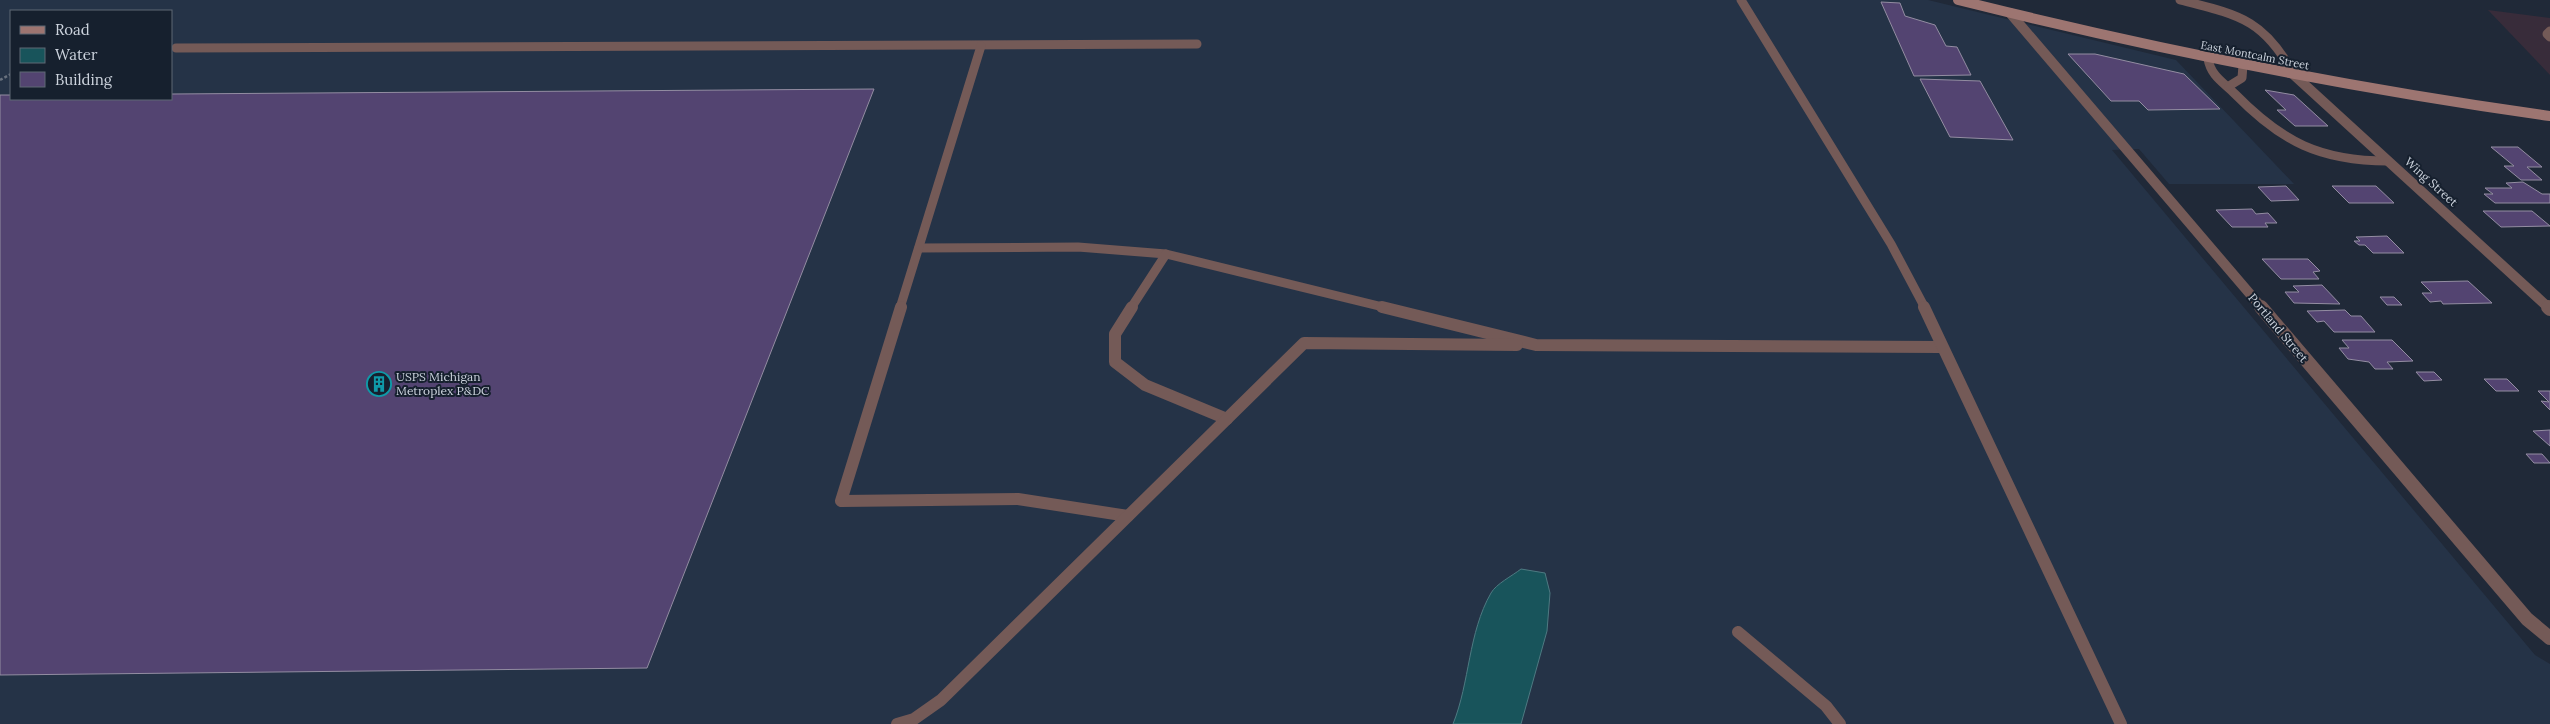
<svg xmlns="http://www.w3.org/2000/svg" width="2550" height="724" viewBox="0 0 2550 724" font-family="Lora,serif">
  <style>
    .commercial { fill: #382c3a }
    .built { fill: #253347; fill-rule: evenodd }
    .water { fill: #18545b; stroke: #4e7a82 }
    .building { fill: #534471; stroke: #938da2 }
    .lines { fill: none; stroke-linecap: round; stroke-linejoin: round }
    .path { stroke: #69717e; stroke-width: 2.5; stroke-dasharray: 3 2; stroke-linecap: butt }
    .lane-far1 { stroke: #745a57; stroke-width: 9 }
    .lane { stroke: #745a57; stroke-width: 12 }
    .street-far1 { stroke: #745a57; stroke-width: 10 }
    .street { stroke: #745a57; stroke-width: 14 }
    .secondary { stroke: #9d7571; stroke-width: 10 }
    .labels { text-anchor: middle; stroke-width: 4; stroke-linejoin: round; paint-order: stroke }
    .far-street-label { font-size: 11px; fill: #ccd3dd; stroke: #16202e }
    .street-label { font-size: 12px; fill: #ccd3dd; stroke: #16202e }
    .poi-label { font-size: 12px; fill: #ccd3dd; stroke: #16202e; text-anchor: start }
  </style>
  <rect width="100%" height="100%" fill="#202938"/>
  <path class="commercial" d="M2488,10L2550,18V75Z"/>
  <path class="built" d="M0,0H1928L2176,60L2294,184H2169L2139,149L2112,150L2535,655L2550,664V724H0ZM11,11H171V99H11Z"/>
  <path class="water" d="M1521,569L1545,573L1550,593L1547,631L1521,724H1453C1470,682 1468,633 1491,593C1496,584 1512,576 1521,569Z"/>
  <g class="building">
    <path d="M1881,2L1900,3L1905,16L1935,25L1946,46L1957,47L1971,75L1914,76Z"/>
    <path d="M2068,54H2095L2184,74L2220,109L2148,110L2139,101H2111Z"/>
    <path d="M1920,79L1980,81L2013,140L1950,137Z"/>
    <path d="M874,89L647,668L0,675V95H11V99H171V94Z"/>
    <path d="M2265,90L2294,95L2328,126H2295L2277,110H2286Z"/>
    <path d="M2491,147H2518L2542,167H2527L2542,180H2521L2504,166H2514Z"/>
    <path d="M2523,182L2542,194H2550V203H2495L2484,194H2493L2485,188H2512L2506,183Z"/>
    <path d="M2286,186L2299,200L2271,201L2258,187Z"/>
    <path d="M2332,186H2376L2394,203H2349Z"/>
    <path d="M2252,209L2256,214L2268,213L2277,223H2265L2268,227H2232L2216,210Z"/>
    <path d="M2483,211H2532L2550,226L2501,227Z"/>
    <path d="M2387,236L2404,253H2373L2365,245H2359L2354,241H2360L2356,237Z"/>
    <path d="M2262,259H2308L2320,271L2313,272L2319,279H2281Z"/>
    <path d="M2468,281L2492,303L2443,304L2441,301L2430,302L2422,293H2432L2421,282Z"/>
    <path d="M2322,285L2340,304L2294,303L2285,292H2299L2293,286Z"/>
    <path d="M2380,297H2394L2402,305H2387Z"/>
    <path d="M2345,310L2351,316H2361L2375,332H2334L2324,321L2317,322L2307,311Z"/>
    <path d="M2342,340H2392L2413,361L2387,362L2393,369H2375L2369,362L2348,359L2339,348H2349Z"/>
    <path d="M2416,372H2434L2442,380L2424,381Z"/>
    <path d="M2484,379H2507L2519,391H2496Z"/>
    <path d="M2538,391H2550V410L2541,401L2549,402Z"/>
    <path d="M2550,430V446L2533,431Z"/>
    <path d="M2526,454H2542L2550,463H2534Z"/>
  </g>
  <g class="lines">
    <path class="path" d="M0,80L11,74"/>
    <g class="lane-far1">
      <path d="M1741,0L1891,244L1925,308"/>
      <path d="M2180,0C2239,15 2264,19 2294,75"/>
      <path d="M2550,31L2547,34L2550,37"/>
      <path d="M176,48L1197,44"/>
      <path d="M2208,59C2211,76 2223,82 2235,94C2282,142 2320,161 2388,161"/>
      <path d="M2229,86L2242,78L2243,65"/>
      <path d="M919,248L1078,247L1166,254L1387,308"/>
      <path d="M900,308L981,46"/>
      <path d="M1131,308L1166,254"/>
    </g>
    <g class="lane">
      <path d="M901,307L841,501L1018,499L1128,516"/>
      <path d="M1132,307L1115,334V362L1145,385L1227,419"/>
      <path d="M1382,307L1536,345L1941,347"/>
      <path d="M1924,307L2121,724"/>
      <path d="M1738,632L1826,706L1840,724"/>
      <path d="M897,724L914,719L941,700L1304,343L1517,345"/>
    </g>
    <g class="street-far1">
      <path d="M2010,13L2262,308"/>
      <path d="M2294,75L2549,308"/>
    </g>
    <g class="street">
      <path d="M2261,307L2527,619L2550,638"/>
      <path d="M2548,307L2550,309"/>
    </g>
    <path class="secondary" d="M1958,0C2154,49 2350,88 2550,116"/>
  </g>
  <defs>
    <symbol id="building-ring" viewBox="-11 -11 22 22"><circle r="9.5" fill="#16202e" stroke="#0f9aa8" stroke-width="1.5"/><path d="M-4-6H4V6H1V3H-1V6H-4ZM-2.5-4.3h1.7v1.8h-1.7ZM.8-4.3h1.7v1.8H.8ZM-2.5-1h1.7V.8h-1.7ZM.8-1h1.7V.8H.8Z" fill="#0f9aa8"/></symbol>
  </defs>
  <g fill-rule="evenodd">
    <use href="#building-ring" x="365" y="370" width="28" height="28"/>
  </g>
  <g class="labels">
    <g class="far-street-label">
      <text transform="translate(2255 55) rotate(11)" y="4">East Montcalm Street</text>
    </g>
    <g class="street-label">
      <text transform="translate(2431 182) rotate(42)" y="4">Wing Street</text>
      <text transform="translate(2278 328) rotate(50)" y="4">Portland Street</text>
    </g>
    <g class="poi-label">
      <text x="396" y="381">USPS Michigan<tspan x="396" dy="14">Metroplex P&amp;DC</tspan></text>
    </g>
  </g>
  <rect x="10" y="10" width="162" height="90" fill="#16202e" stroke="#5f6874"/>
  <rect x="20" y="26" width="25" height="8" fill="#9d7571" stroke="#5f6874"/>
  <text x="55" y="35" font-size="15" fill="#ccd3dd">Road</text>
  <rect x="20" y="48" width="25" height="15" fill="#18545b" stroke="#5f6874"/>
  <text x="55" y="60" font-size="15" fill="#ccd3dd">Water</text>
  <rect x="20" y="72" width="25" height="15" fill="#534471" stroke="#5f6874"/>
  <text x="55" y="85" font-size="15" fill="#ccd3dd">Building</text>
</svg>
